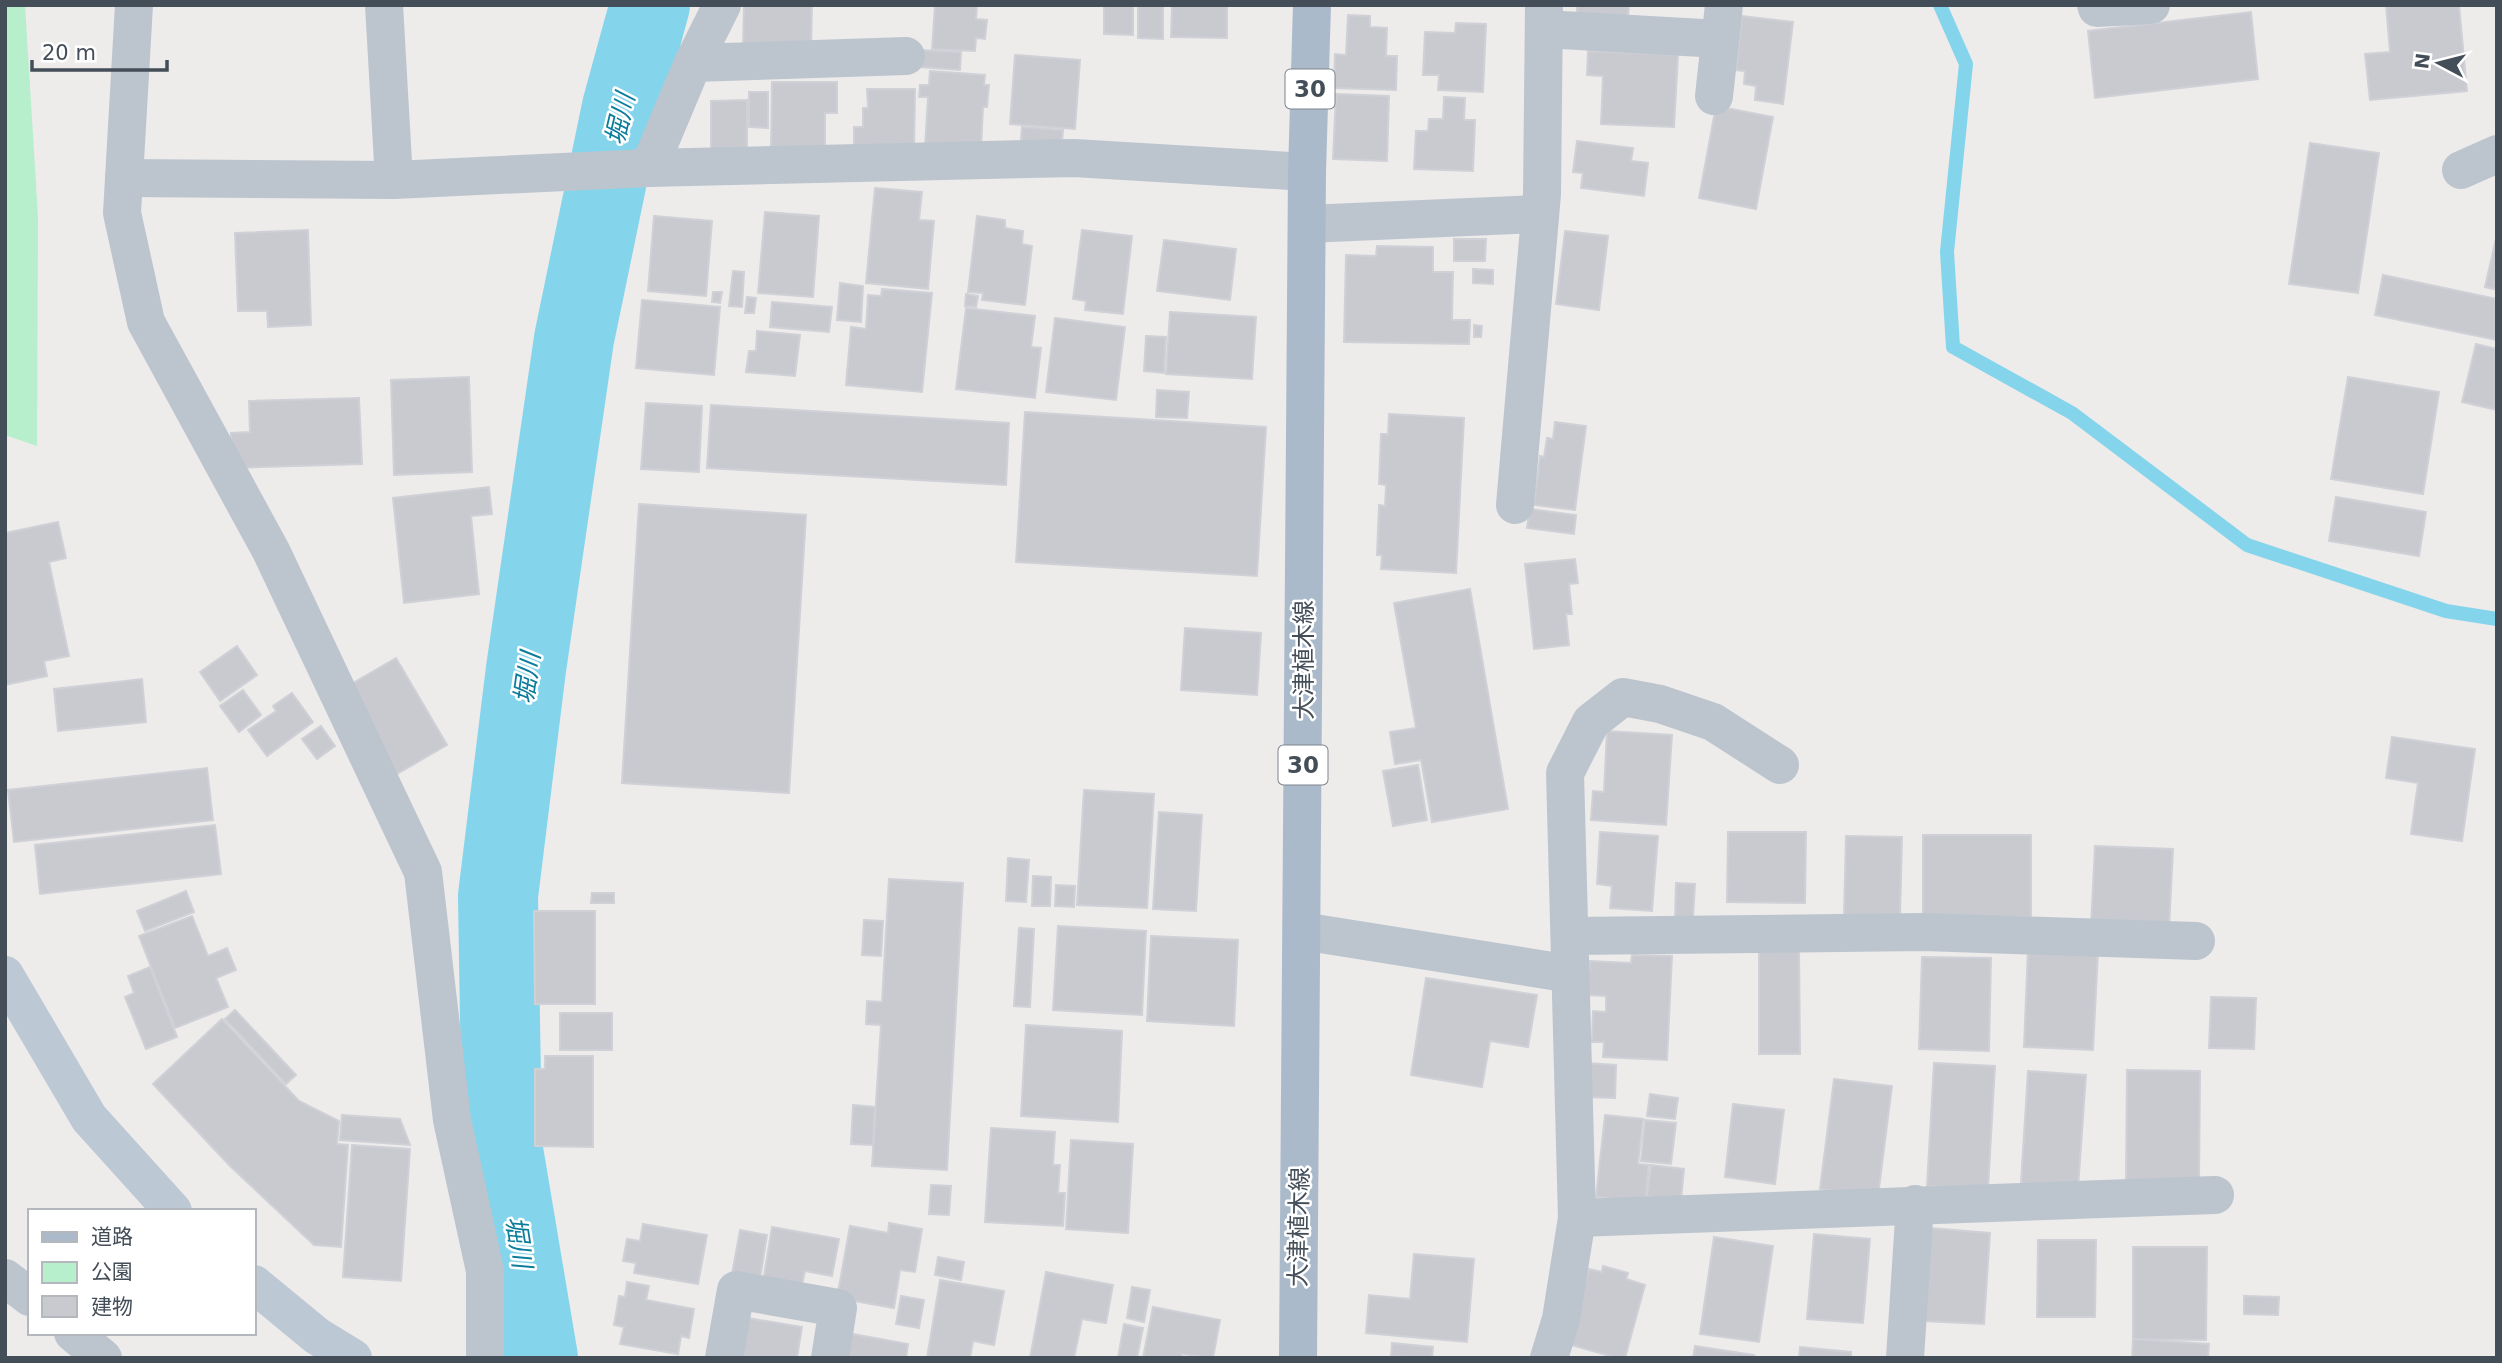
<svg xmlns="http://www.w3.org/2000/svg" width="2502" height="1363" viewBox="0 0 2502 1363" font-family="'DejaVu Sans','Noto Sans JP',sans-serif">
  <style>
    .green { fill: #b7eecc }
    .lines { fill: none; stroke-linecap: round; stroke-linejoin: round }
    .stream { stroke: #84d5eb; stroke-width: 14 }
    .river { stroke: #84d5eb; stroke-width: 80 }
    .building { fill: #c8cad0; stroke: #cfd1d7; stroke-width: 2 }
    .minor { stroke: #bcc5ce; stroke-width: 38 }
    .secondary { stroke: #bdc8d5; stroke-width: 38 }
    .primary { stroke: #aabacb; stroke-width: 38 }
    .labels { text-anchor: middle; stroke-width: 5; stroke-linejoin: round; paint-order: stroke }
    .shield { fill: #fff; stroke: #7c838a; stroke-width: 2 }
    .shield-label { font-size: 23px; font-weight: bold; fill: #444e58 }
    .street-label { font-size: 24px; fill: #444e58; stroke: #fff }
    .water-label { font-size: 26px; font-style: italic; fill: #0b7d9c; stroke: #fff }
  </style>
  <rect width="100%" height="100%" fill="#eeebeb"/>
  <path class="green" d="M5,5H25L38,217L37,446L5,435Z"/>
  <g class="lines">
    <path class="stream" d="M1940,5L1966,64L1947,252L1953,347L2072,413L2247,545L2446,611L2497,619"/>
    <path class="river" d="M538,1358L502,1144L498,896L526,669L574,339L622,107L650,5"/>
  </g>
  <g class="building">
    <path d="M744,5H812L811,50L743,48Z"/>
    <path d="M935,5H977L976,19L987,20L985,39L976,38L975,51L932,49Z"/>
    <path d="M1104,5H1133V35L1104,34Z"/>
    <path d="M1138,5H1163V39L1138,38Z"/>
    <path d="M1172,5H1227V38L1171,37Z"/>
    <path d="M1577,5H1629L1628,16L1577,14Z"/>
    <path d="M2386,5H2459L2467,91L2370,100L2365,54L2390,52Z"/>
    <path d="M2251,12L2258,79L2095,98L2088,31Z"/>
    <path d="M1348,15L1370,16V27L1387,28L1386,56H1397L1396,90L1334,88L1335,54L1346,55Z"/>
    <path d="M1742,16L1793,22L1783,104L1755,100L1756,86L1744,84L1745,71L1736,70Z"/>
    <path d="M1456,23L1486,24L1483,92L1438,90L1439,75H1423L1425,32L1455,33Z"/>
    <path d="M919,50L961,52L960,70L919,67Z"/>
    <path d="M1588,51L1678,55L1674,127L1601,124L1603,76L1587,75Z"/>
    <path d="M1015,55L1080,60L1075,129L1010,124Z"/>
    <path d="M930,71L985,75L984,85H989L987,107H983L981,149L925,146L928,97H919L920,85H929Z"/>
    <path d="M772,82H837V113H825V151H771Z"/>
    <path d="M867,89H915L914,151L854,152V127H863V108H868Z"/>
    <path d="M749,92H768V128L749,127Z"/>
    <path d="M1336,94L1389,96L1387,161L1333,159Z"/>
    <path d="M1444,97L1465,98L1464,120H1475L1473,171L1414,169L1416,131H1428L1429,119H1443Z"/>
    <path d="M747,100V149H711V101Z"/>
    <path d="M1716,106L1773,117L1756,209L1699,198Z"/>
    <path d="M1022,127L1063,130L1061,153L1020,151Z"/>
    <path d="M1577,141L1633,148L1631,161L1648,163L1644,196L1581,188L1583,173L1573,172Z"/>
    <path d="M2310,143L2379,153L2358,293L2289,284Z"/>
    <path d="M875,188L922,192L919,220L934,221L928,289L866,283Z"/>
    <path d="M765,212L819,216L813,297L758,293Z"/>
    <path d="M654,216L712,221L706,296L648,291Z"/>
    <path d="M977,216L1005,220V228L1023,231L1022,244L1032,246L1025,305L982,300L983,293L968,292Z"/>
    <path d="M308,230L311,325L268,327L267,311H238L235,233Z"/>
    <path d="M1082,230L1132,236L1123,314L1085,310L1086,301L1073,299Z"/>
    <path d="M1565,231L1608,236L1599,310L1556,304Z"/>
    <path d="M2497,234V290L2485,287Z"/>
    <path d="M1454,239H1486L1485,261H1454Z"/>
    <path d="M1164,240L1236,249L1230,300L1157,291Z"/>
    <path d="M1377,246L1433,247V272H1453L1452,320H1470L1469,344L1344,342L1346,255L1376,256Z"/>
    <path d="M1473,269L1493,270V284L1473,283Z"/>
    <path d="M733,271L744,272L742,307L729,306Z"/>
    <path d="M2383,275L2497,299V340L2375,315Z"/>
    <path d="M840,283L863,286L861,322L837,320Z"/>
    <path d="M882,289L932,293L922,392L846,385L851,327L866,329L868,295L881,296Z"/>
    <path d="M713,292H722L720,303L712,302Z"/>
    <path d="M966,294L978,296L976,307L965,306Z"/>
    <path d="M747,297L756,298L754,313H745Z"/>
    <path d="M642,300L720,307L714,375L636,368Z"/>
    <path d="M772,302L832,307L829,332L770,327Z"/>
    <path d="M966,308L1035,316L1031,347L1041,348L1035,398L956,389Z"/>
    <path d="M1170,312L1256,317L1252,379L1166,374Z"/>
    <path d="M1055,318L1125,327L1116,400L1046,392Z"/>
    <path d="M1474,325L1482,326L1481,337H1474Z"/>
    <path d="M757,331L800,335L795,376L746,372L749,351H756Z"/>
    <path d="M1146,336L1166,337L1164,373L1144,371Z"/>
    <path d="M2476,344L2497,349V410L2462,402Z"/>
    <path d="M469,377L472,472L394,475L391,380Z"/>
    <path d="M2348,377L2439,392L2423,494L2331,479Z"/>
    <path d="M1157,390L1189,392L1187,418L1156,417Z"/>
    <path d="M359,398L362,464L232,468L231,433L250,432L249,401Z"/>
    <path d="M646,403L702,406L699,472L641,469Z"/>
    <path d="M711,405L1009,423L1006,485L707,468Z"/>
    <path d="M1025,412L1266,427L1257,576L1016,562Z"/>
    <path d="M1389,414L1464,418L1456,573L1381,569L1382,555H1377L1379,505L1385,506L1386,485L1379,484L1381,434H1388Z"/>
    <path d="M1555,422L1586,426L1575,510L1534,505L1540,456L1544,457L1547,438L1553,439Z"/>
    <path d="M489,487L492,514L471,516L479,594L404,603L393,498Z"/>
    <path d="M2336,497L2426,512L2419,556L2329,541Z"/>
    <path d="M639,504L806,515L789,793L622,783Z"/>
    <path d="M1530,509L1576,515L1574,534L1527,528Z"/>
    <path d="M58,522L66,558L49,562L69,656L44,661L47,676L5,685V533Z"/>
    <path d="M1575,559L1578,583L1569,584L1572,614H1566L1569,645L1534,649L1525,564Z"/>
    <path d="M1470,589L1508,809L1432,822L1421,760L1395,764L1390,732L1416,728L1394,603Z"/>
    <path d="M1185,628L1261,633L1257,695L1181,690Z"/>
    <path d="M237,646L257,675L220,701L200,672Z"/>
    <path d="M396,658L447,745L397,774L346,687Z"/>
    <path d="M142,679L146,722L58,731L54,689Z"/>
    <path d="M243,690L261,715L239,732L220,706Z"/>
    <path d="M292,693L313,722L267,756L248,730L276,711L273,706Z"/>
    <path d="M321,726L335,746L317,759L302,739Z"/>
    <path d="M1607,731L1672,735L1666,825L1591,820L1593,791L1604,792Z"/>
    <path d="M2392,737L2475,749L2462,841L2411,834L2418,783L2386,778Z"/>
    <path d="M1418,765L1427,820L1393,826L1383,771Z"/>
    <path d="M207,768L213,820L14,842L8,790Z"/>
    <path d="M1084,790L1154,794L1147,908L1077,905Z"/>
    <path d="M1159,812L1202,815L1196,911L1153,909Z"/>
    <path d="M215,825L221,874L40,894L35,845Z"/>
    <path d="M1600,832L1658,836L1652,911L1610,908L1612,886L1597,884Z"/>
    <path d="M1728,832H1806L1805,903L1727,902Z"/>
    <rect x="1923" y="835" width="108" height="82"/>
    <path d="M1846,836L1902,837L1900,917L1844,915Z"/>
    <path d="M2095,846L2173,849L2169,929L2091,925Z"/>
    <path d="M1008,858L1029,860L1026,902L1006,901Z"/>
    <path d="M1033,876L1051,877L1050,906H1032Z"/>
    <path d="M889,879L963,883L947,1170L872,1166L881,1025L866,1024L867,1001L882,1002Z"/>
    <path d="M1676,883L1695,884L1693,918L1675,917Z"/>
    <path d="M1056,885L1075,886L1074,907L1055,906Z"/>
    <path d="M186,891L194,912L145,931L137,911Z"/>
    <path d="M592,893H614V903H591Z"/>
    <path d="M534,911H595V1004H535Z"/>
    <path d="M192,916L208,956L227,948L236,970L216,978L228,1007L175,1028L139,936Z"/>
    <path d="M864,920L883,921L881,956L862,955Z"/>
    <path d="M1058,926L1146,931L1142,1015L1053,1010Z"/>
    <path d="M1019,928L1034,929L1030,1007L1014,1006Z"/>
    <path d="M1151,936L1238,940L1234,1026L1147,1021Z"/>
    <path d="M2028,948L2098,951L2093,1050L2024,1047Z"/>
    <path d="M1759,950H1799L1800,1054H1759Z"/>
    <path d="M1632,955L1672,956L1667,1060L1603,1057L1604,1042H1592L1593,1011L1606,1012V996L1588,995L1590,961L1631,963Z"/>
    <path d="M1922,957L1991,958L1989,1051L1919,1049Z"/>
    <path d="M150,967L177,1037L146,1049L125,997L134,993L128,976Z"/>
    <path d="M1426,978L1537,995L1528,1047L1490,1041L1482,1087L1411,1075Z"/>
    <path d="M2211,997L2256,998L2254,1049L2209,1048Z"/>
    <path d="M235,1010L296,1075L286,1084L225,1019Z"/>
    <rect x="560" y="1013" width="52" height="37"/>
    <path d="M222,1019L299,1101L339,1121L337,1144L348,1145L341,1247L314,1245L230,1166L153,1084Z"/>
    <path d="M1026,1025L1122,1031L1118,1122L1021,1116Z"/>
    <path d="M545,1056H593V1147L535,1146V1069H545Z"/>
    <path d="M1586,1063L1616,1065L1615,1098L1584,1097Z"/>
    <path d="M1934,1063L1995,1066L1988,1189L1927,1186Z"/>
    <path d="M2127,1070L2200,1071L2199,1182H2126Z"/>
    <path d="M2028,1071L2086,1075L2078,1188L2021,1183Z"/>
    <path d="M1834,1079L1892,1086L1878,1196L1820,1189Z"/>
    <path d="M1650,1094L1678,1098L1675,1119L1647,1116Z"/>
    <path d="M1733,1104L1784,1110L1775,1184L1725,1177Z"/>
    <path d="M853,1105L875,1107L873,1145L851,1144Z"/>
    <path d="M342,1115L400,1119L410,1145L340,1140Z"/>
    <path d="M1605,1115L1643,1119L1638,1164L1649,1165L1645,1202L1596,1197Z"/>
    <path d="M1645,1120L1676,1123L1671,1164L1641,1161Z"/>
    <path d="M991,1128L1055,1132L1053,1165H1060L1058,1193H1065L1063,1226L985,1222Z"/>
    <path d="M1071,1140L1133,1144L1128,1233L1066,1229Z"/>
    <path d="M352,1145L410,1149L401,1281L343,1277Z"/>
    <path d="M1651,1165L1684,1169L1681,1200L1647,1196Z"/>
    <path d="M931,1185L951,1186L949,1215L929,1214Z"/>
    <path d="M889,1223L922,1229L915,1272L900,1270L894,1308L837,1298L850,1226L888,1233Z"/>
    <path d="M643,1224L707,1235L698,1284L634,1273L636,1263L623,1261L627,1239L640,1241Z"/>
    <path d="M772,1227L839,1239L832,1276L805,1271L801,1289L763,1282Z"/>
    <path d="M1930,1228L1990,1233L1984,1324L1923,1321Z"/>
    <path d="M740,1230L767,1235L760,1279L732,1274Z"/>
    <path d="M1814,1234L1870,1239L1863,1323L1807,1319Z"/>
    <path d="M1714,1237L1773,1246L1759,1342L1700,1334Z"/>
    <path d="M2038,1240H2096L2095,1317H2037Z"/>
    <path d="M2133,1247H2207L2206,1340L2133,1339Z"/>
    <path d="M1414,1254L1474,1259L1467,1342L1366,1333L1369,1295L1410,1299Z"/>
    <path d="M938,1257L964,1262L961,1280L935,1275Z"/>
    <path d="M1603,1266L1628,1273L1626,1279L1645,1285L1625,1358H1617L1568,1344L1589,1269L1602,1272Z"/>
    <path d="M1046,1272L1113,1285L1106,1323L1082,1319L1074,1358H1030Z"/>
    <path d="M940,1280L1004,1291L994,1345L973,1341L970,1358H927Z"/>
    <path d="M627,1282L649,1286L646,1300L694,1309L689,1338L681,1336L678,1354L620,1344L624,1327L614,1325L619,1296L625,1297Z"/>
    <path d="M1132,1287L1150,1290L1144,1322L1127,1318Z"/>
    <path d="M901,1296L924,1300L919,1328L896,1324Z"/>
    <path d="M2244,1296L2279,1297L2278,1315L2244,1314Z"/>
    <path d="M1153,1307L1220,1320L1213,1358L1182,1354L1181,1358H1143Z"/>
    <path d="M748,1318L802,1327L797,1358H741Z"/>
    <path d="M1124,1324L1143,1328L1137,1358H1118Z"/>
    <path d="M842,1332L908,1344L906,1358H855L839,1355Z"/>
    <path d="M2133,1339L2209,1344L2208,1358H2132Z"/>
    <path d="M1392,1343L1433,1347L1432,1358L1391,1356Z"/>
    <path d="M1695,1346L1754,1355L1753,1358H1693Z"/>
    <path d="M1800,1347L1851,1352V1358H1799Z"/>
  </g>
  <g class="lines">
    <g class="minor">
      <path d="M134,5L122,213L146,322L271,551L423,872L452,1120L485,1271V1358"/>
      <path d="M384,5L394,180"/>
      <path d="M2096,5L2097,8L2151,5"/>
      <path d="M1544,29L1720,39"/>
      <path d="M693,63L722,5"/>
      <path d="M1714,96L1724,5"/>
      <path d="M649,168L693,63L906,56"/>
      <path d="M2461,170L2497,154"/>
      <path d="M124,178L394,180L649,168L1074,158L1307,172"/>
      <path d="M1307,224L1540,214"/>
      <path d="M1515,505L1542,194L1544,5"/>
      <path d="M1302,931L1571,974"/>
      <path d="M1570,936L1924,932L2196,941"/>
      <path d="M1577,1218L2215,1195"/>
      <path d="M5,1278L30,1297"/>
      <path d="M73,1333L103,1358"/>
      <path d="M724,1358L736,1290L838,1308L830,1358"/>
      <path d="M1549,1358L1561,1319L1577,1218L1565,773L1591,722L1623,697L1660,704L1713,722L1780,765"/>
      <path d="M1905,1358L1915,1204"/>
    </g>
    <g class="secondary">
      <path d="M5,975L89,1118L173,1211"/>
      <path d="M254,1284L317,1336L353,1358"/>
    </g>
    <path class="primary" d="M1298,1358L1307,172L1312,5"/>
  </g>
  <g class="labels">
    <g class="shield">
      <rect x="1285.5" y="69.5" width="49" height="39" rx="5"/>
      <rect x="1278.5" y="745.5" width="49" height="39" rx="5"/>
    </g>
    <g class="shield-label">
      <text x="1310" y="97">30</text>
      <text x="1303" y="773">30</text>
    </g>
    <g class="street-label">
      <text transform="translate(1304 660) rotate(-90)" y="8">大津植木線</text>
      <text transform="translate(1299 1227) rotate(-89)" y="8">大津植木線</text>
    </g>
    <g class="water-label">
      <text transform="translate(620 119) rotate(-77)" y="9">堀川</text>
      <text transform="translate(527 678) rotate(-82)" y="9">堀川</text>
      <text transform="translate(519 1242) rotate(81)" y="9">堀川</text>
    </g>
  </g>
  <rect width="2502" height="1363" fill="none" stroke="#444e58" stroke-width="14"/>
  <rect x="28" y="1209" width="228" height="126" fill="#ffffff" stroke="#b4b8bc" stroke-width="2"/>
  <rect x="42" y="1232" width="35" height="10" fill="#aabacb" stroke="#b4b8bc" stroke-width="2"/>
  <text x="91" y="1244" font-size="21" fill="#444e58">道路</text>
  <rect x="42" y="1262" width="35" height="21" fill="#b7eecc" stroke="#b4b8bc" stroke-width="2"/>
  <text x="91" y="1279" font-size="21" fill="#444e58">公園</text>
  <rect x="42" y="1296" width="35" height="21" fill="#c8cad0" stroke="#b4b8bc" stroke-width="2"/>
  <text x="91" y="1314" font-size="21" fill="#444e58">建物</text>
  <g transform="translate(2439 63) rotate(277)" stroke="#ffffff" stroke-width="5" paint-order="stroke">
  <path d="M0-5L12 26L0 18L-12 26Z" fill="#444e58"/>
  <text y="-10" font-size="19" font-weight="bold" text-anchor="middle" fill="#444e58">N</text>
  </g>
  <path d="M32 60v10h135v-10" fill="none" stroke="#444e58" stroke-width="3.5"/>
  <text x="42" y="60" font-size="21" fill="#444e58" stroke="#ffffff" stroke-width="5" paint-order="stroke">20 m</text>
</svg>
